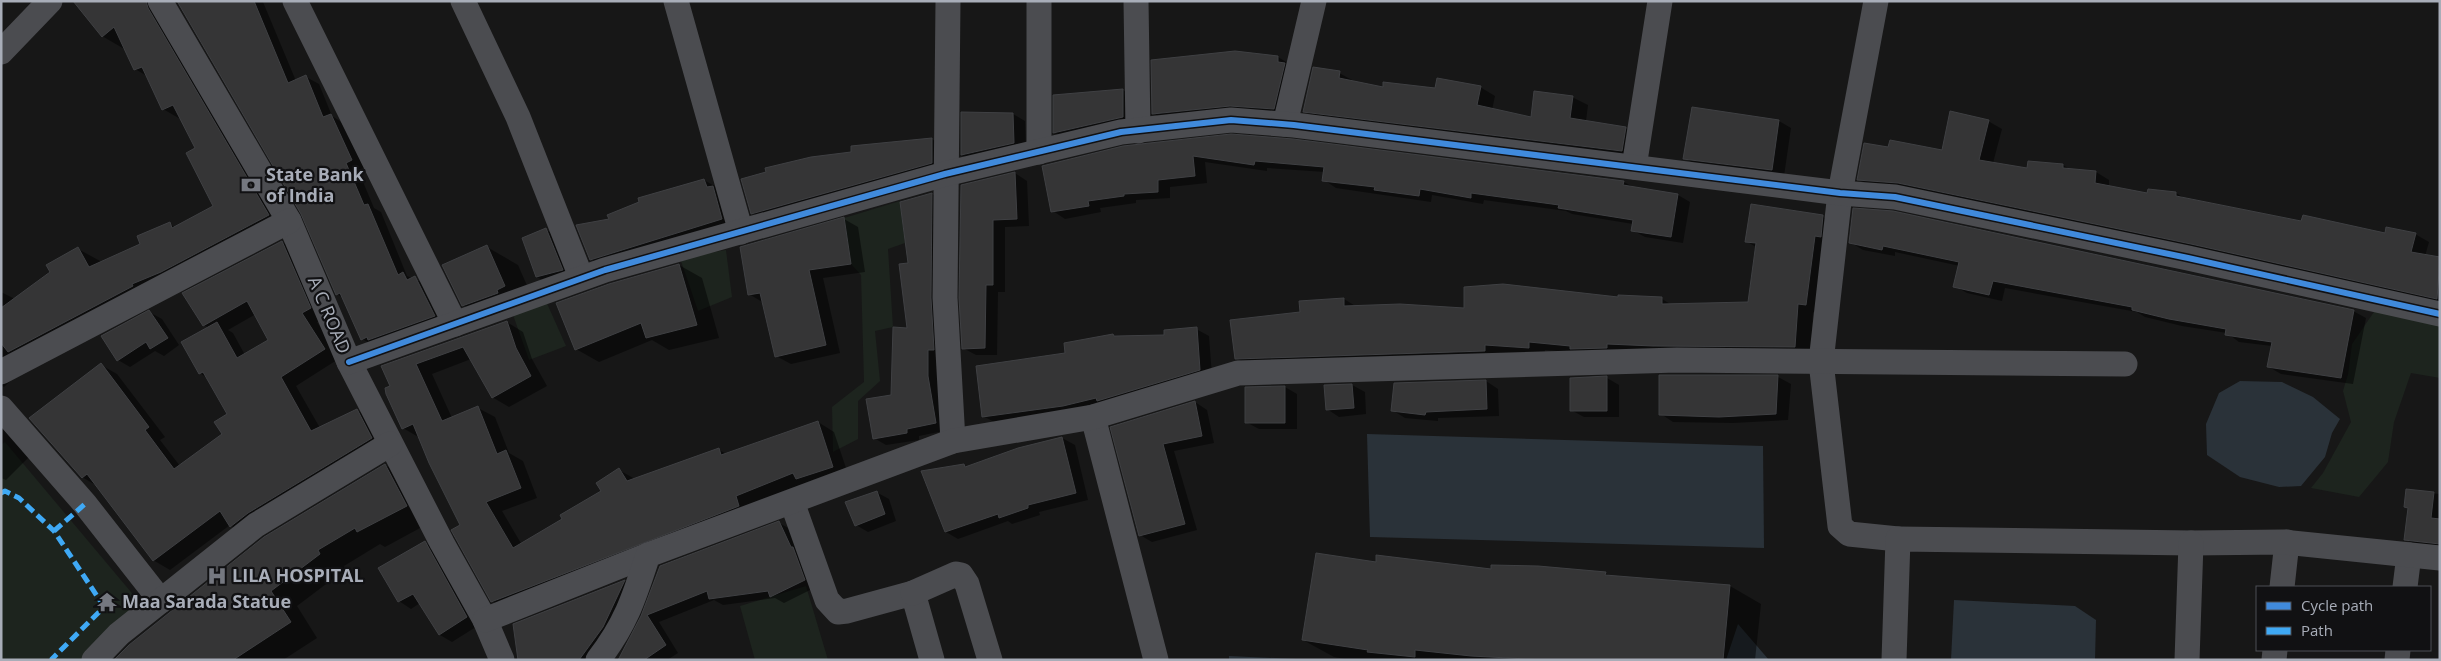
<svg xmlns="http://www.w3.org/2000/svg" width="2441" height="661" viewBox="0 0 2441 661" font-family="'Open Sans',sans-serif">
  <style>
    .green { fill: #1d241e }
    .water { fill: #2a3239 }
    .shadow { fill: #0007; fill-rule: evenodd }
    .building { fill: #353536; stroke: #3f4043 }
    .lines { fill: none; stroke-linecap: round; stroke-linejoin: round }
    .street { stroke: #4b4c50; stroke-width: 25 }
    .quiet { stroke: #3fa9f5; stroke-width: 5; stroke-dasharray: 10 5; stroke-linecap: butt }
    .cycleway-casing { stroke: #111113; stroke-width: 9 }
    .cycleway { stroke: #408adc; stroke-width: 6 }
    .labels { text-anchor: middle; stroke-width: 4.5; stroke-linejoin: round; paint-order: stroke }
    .poi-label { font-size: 18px; font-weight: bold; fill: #a8adb8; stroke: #111113; text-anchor: start }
    .street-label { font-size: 18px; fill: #a8adb8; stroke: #111113 }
  </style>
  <rect width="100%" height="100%" fill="#171717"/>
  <g class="green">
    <path d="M900,201L905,243L888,249L893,327L875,331L880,381L858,401V439L833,452L832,407L864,382L861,275L851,264L844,218Z"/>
    <path d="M726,250L732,297L698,311L680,258Z"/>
    <path d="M545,299L566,346L529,360L512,312Z"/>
    <path d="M2376,309L2440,324V378L2411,373L2394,422L2388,462L2359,497L2311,488L2323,473L2351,422L2343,391L2348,374L2352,344Z"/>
    <path d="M5,442L141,604L82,660H1V445Z"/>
    <path d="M806,586L828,660H755L740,606Z"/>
  </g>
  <g class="water">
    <path d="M2240,381L2282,382L2313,397L2340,419L2332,433L2325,457L2301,486L2279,487L2240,477L2207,455L2206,424L2219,393Z"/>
    <path d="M1367,434L1763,446L1764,548L1370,537Z"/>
    <path d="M1954,600L2075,606L2096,620L2095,660H1951Z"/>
    <path d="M1738,624L1769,660H1726Z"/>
    <path d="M1229,656L1317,660H1229Z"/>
  </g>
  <g class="shadow">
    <path d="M74,1H163L292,229L29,363L4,387L1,385V292L15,299L78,249L102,262L142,244L170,224L176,228L214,207L197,149L182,120L163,109L147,76L135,69L126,50L102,36Z"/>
    <path d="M182,1L263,2L296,81L306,77L319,84L332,116L343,123L364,168L358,170L374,208L381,212L407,276L428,285L447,323L375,346L362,339L343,298L337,294L303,213Z"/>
    <path d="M1278,57L1301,71L1297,122L1177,127L1153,113Z"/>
    <path d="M1339,73L1354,81L1384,89L1480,87L1495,96L1492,110L1532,119L1572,97L1588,105L1586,121L1625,128L1640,137L1637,159L1319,120L1304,111Z"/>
    <path d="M1123,90L1135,97L1136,124L1067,140L1055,133V96Z"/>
    <path d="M1013,114L1025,121L1026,150L974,162L962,155Z"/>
    <path d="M1779,121L1791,128L1784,176L1697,166L1685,158Z"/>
    <path d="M1988,121L2002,129L1993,163L2029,169L2063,165L2071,170L2096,172L2109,180V187L2148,194L2149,190L2176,193L2187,200L2302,223L2386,234H2415L2429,242L2425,256L2440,258V304L1872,187L1858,179L1889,149L1943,151Z"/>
    <path d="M932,139L944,147V170L764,220L752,213Z"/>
    <path d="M1124,147L1624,182L1635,188L1678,195L1690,202L1683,243L1645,237L1632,230L1633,224L1572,214L1566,211L1484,200L1483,204L1432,195L1431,202L1336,188L1324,180L1325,172L1267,168V171L1205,162L1207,183L1170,187V198L1136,200V203L1100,208L1101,212L1065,219L1053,211Z"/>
    <path d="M1015,173L1027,181L1029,226L1005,227V292H998L997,355H976L963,348L962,186Z"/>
    <path d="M704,180L716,187L734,226L603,267L591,259L610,220Z"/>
    <path d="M932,194L944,201L948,430L919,436V440L886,445L874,438L892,396L909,329L910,264Z"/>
    <path d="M1854,210L2353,311L2366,318L2353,384L2281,374L2269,367L2272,346L2239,342L2227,333L2182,326L2145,317L2137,312L2005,288L2002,301L1967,293L1955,286L1960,266L1895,252V256L1863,250L1850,242Z"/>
    <path d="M1823,217L1838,225L1822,313L1813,312L1811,355L1580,353L1545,350L1544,356L1500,353V360L1251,367L1236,358L1301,313L1344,299L1357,307L1466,310L1619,298L1662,299L1672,305L1749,304L1756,247L1746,241Z"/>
    <path d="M844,219L858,227L865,272L823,278L840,353L791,364L776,356L764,303L749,294Z"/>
    <path d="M546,230L559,237L575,277L550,284L537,277Z"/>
    <path d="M282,242L298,252L326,318L317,322L340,358L296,386L320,428L357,410L373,420L387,448L247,536L230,525L170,570L153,560L99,487L82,477L101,365L117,374L165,437L160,440L180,466L223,435L228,415L207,378L200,373L209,328L204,325ZM256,314L269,341L245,355L233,333L228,330Z"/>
    <path d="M487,247L518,265L535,304L494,323L463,305Z"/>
    <path d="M679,265L702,278L719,338L669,350L652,340L599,362L576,349Z"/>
    <path d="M149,312L162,319L179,345L164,356L155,351L130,367L118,360Z"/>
    <path d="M507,322L523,332L532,359L547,386L509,407L492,397L471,359L432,374L452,418L478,408L495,417L509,453L523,461L537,498L502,511L522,545L564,519L603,491L619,470L635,479L719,450L727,454L818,422L834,432L849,477L509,611L492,601L462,526L420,438L403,428L391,386L382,367Z"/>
    <path d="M1196,329L1209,336L1212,376L1110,407L996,423L983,416L1067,354L1113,335L1166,336Z"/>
    <path d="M1661,376L1778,377L1791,384L1788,420L1733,423L1673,422L1661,414Z"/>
    <path d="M1607,378L1619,385V417H1584L1571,410Z"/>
    <path d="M1486,381L1498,389L1499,416L1438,418V421L1405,418L1392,410Z"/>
    <path d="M1352,385L1365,392L1366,414L1339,417L1327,409L1325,386Z"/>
    <path d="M1285,387L1297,394V429H1259L1246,422Z"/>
    <path d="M1195,402L1207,410L1214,443L1174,451L1197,530L1152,542L1140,535L1112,428Z"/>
    <path d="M1,417L34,452L6,480L1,478Z"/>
    <path d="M1062,438L1075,445L1088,500L1039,512L1040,515L1012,524L1008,521L958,539L946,532L964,465L967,467Z"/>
    <path d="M385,465L412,481L433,521L385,547L380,544L344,566L346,569L297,606L317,638L283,660H116Z"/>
    <path d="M2407,491L2440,494V549L2418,547L2405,539L2409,509L2405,507Z"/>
    <path d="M876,492L889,499L896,521L868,532L856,525Z"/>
    <path d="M779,523L792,530L816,587L784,603L775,598L723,605L714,600L659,622L678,653L667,660H617L636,630L660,567Z"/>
    <path d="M425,543L437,550L479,625L452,642L440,635L420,603L411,609L399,601Z"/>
    <path d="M1377,563L1492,571L1605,573L1610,576L1730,586L1761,604L1755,660H1350L1334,657L1303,640Z"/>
    <path d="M625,581L636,588L599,660H519L515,625Z"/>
  </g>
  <g class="building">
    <path d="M73,1H146L148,8L269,215L161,272L132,284L133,286L8,352L1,343V308L50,272L46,265L78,247L89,267L140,244L137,236L170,222L172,228L213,206L186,153L195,148L173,105L162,110L142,67L134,70L114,27L102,37Z"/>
    <path d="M177,1H254L288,83L306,75L323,117L331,114L352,160L346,163L364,205L368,204L398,275L403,272L407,280L415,276L435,316L368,340L367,337L361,340L340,293L336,295L301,214Z"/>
    <path d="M1235,51L1278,56V62L1285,63L1274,109L1230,106L1152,114L1151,60Z"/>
    <path d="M1313,67L1340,71L1339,78L1383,87V82L1435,88L1437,78L1481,86L1477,105L1531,117L1534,91L1573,96L1570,118L1626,127L1622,151L1303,112Z"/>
    <path d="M1123,89V117L1053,133V95Z"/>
    <path d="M1692,107L1779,120L1772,170L1683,159Z"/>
    <path d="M1950,111L1989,120L1979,160L2027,168L2028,161L2063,164V168L2096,171L2095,183L2147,193L2148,189L2176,192V196L2301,221L2303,215L2385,233L2386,227L2416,233L2411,252L2440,257L2437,299L2191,244L1898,183L1857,180L1864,143L1888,147L1890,140L1942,150Z"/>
    <path d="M961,112L1013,113L1014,143L961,155Z"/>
    <path d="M1231,134L1293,139L1624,181L1623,185L1678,194L1671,237L1631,231L1633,220L1558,208L1559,205L1471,193V198L1420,189L1419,196L1374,190L1375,187L1322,181L1324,167L1255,161L1254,165L1193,156L1195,176L1158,180V192L1124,194V196L1088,201L1089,206L1051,212L1042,166L1123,146Z"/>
    <path d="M932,138V163L751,214L741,179L766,172L765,168L811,157L851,152V146Z"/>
    <path d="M1015,172L1017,219L993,220V285H986L985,348L962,349L959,298L961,185Z"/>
    <path d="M704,179L707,187L713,186L722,219L590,260L576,225L609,219L607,215L639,202L638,198Z"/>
    <path d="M932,193L931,298L934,350H928V376L936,423L907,429V433L873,439L866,399L891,395L893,327L907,328L899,264L908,263L900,202Z"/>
    <path d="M1751,204L1823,215L1821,237L1815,236L1806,305L1798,304L1795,347L1653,346L1607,344V348L1570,349V346L1529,342V348L1485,345V351L1235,359L1230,320L1300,312L1299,301L1344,298V306L1400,304L1464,308V287L1503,284L1618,297V295L1662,297V304L1748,302L1756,243L1745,242Z"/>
    <path d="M1853,208L1893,211L2354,310L2341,378L2267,367L2272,342L2225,335L2226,329L2169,319L2132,310V307L1993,281L1989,295L1953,287L1959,262L1883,246L1882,250L1849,243Z"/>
    <path d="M844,217L851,264L809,270L826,345L775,357L760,293L748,295L740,247Z"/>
    <path d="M546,228L563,270L536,277L522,238Z"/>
    <path d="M282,241L311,308L302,313L325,349L281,377L311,431L357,409L372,438L248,513L230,527L220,511L153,561L87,474L82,478L29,418L101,363L149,427L145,430L174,469L222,434L214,422L227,414L203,372L199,374L181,342L217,322L237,358L268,340L247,301L203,326L182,293Z"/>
    <path d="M487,245L505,286L497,290L498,293L462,306L442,265Z"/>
    <path d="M679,264L697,325L646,338L641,323L575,350L556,303L609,284Z"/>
    <path d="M149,310L168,338L150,349L146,342L117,361L101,336Z"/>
    <path d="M507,321L516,348L531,376L492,398L463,347L416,364L442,421L478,406L497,454L506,450L521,488L486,502L513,548L562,519L560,515L601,491L596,483L619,468L627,481L719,448L721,455L818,421L833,467L796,479L793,473L736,496L739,506L491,602L451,530L460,525L429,463L413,424L402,429L386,394L385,388L390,386L381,366Z"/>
    <path d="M1197,327L1200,370L1097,401L1096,398L1063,406L982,417L976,366L1065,353L1064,343L1113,334L1114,336L1164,335V330Z"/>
    <path d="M1659,375H1778L1776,414L1719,417L1659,415Z"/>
    <path d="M1607,376V411H1570V378Z"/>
    <path d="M1486,380L1487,409L1426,412L1425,415L1391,411L1394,383Z"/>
    <path d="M1352,384L1354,408L1326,410L1324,385Z"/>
    <path d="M1285,386V423H1245V387Z"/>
    <path d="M1195,401L1202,436L1163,444L1185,524L1139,536L1110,427Z"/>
    <path d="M1062,437L1076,493L1028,505V508L999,518L998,514L945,532L921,471L964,464L965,467L1018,448Z"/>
    <path d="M385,464L407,506L357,532L355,528L318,550L320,554L271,591L291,622L233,660H114L129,645L264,537Z"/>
    <path d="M2406,489L2434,492L2431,518L2440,519V544L2404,540L2408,508L2404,507Z"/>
    <path d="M877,491L885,514L855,526L845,502Z"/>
    <path d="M779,521L791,547H793L805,580L770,597L768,591L709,599L707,591L647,615L666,645L644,660H618L641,616L660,566Z"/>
    <path d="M425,541L467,617L439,635L413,594L398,602L378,568Z"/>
    <path d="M1316,553L1376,562V555L1491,569V565L1538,566L1606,572L1605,575L1730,585L1723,660H1546L1471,656L1415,650V657L1367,652L1368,650L1302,640Z"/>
    <path d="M625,580L603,627L579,660H518L513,624Z"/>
  </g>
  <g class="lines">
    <g class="street">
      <path d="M160,1L289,221L349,362L442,543L485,620L502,660"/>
      <path d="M295,1L455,324"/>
      <path d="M463,1L518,117L581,277"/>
      <path d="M676,1L741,232"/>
      <path d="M948,1L945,298L953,441"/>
      <path d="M1039,1V152"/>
      <path d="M1136,1L1138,131"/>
      <path d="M1876,1L1840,193L1821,362L1840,526L1849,534L1898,539"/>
      <path d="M1,52L50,1"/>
      <path d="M1285,124L1314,1"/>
      <path d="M1634,167L1660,1"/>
      <path d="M349,362L605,270L945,174L1121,132L1231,120L1294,125L1840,193L1895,197L2188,258L2440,314"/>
      <path d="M1,372L289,221"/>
      <path d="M1,408L85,504L161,601"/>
      <path d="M1093,417L1156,660"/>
      <path d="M792,502L827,600L838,612L847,611L913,593L932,660"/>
      <path d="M2282,587L2287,542"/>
      <path d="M2405,587L2409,555"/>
      <path d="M913,593L956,574L961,575L967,584L990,660"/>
      <path d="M485,620L648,555"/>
      <path d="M94,660L119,634L256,525L390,444"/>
      <path d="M598,660C626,624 634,598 648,555L953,441L1093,417L1238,373L1677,360L2125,364"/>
      <path d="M1894,660L1898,539L2191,543L2284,542L2440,558"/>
      <path d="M2187,660L2191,543"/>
      <path d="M2274,660L2275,650"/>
      <path d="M2397,660L2398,650"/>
    </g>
    <g class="quiet">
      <path d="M1,493L5,491L19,498L54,531L103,605L100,611L51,660"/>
      <path d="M54,531L85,504"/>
    </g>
    <defs>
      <path id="cycleway" d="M349,362L605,270L945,174L1121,132L1231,120L1294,125L1840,193L1895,197L2188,258L2440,314"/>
    </defs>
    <use href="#cycleway" class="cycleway-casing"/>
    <use href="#cycleway" class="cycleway"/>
  </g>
  <defs>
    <symbol id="bank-bare" viewBox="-9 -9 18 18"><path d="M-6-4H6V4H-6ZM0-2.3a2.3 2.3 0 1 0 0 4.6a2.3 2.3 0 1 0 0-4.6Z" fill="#757880" stroke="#111113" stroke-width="2.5" paint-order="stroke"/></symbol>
    <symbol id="hospital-bare" viewBox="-9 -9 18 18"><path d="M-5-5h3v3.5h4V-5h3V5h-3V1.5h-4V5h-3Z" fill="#757880" stroke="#111113" stroke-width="2.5" paint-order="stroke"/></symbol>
    <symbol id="temple-bare" viewBox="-9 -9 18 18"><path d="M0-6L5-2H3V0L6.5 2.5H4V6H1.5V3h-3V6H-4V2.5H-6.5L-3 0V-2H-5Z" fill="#757880" stroke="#111113" stroke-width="2.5" paint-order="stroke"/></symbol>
  </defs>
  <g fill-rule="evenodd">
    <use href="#bank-bare" x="237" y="171" width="28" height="28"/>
    <use href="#hospital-bare" x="203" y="562" width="28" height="28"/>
    <use href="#temple-bare" x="93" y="588" width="28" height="28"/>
  </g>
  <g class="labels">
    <g class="poi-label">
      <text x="266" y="181">State Bank<tspan x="266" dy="21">of India</tspan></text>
      <text x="232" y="582">LILA HOSPITAL</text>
      <text x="122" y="608">Maa Sarada Statue</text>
    </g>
    <g class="street-label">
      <text transform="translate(329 315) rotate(67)" y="6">A C ROAD</text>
    </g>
  </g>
  <rect width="2441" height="661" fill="none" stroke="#a8adb8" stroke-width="5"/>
  <rect x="2256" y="586" width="175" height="65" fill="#111113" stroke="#4d4f55"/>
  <rect x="2266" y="602" width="25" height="8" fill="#408adc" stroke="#4d4f55"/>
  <text x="2301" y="611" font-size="15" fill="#a8adb8">Cycle path</text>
  <rect x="2266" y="627" width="25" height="8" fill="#3fa9f5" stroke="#4d4f55"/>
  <text x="2301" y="636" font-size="15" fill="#a8adb8">Path</text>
</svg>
